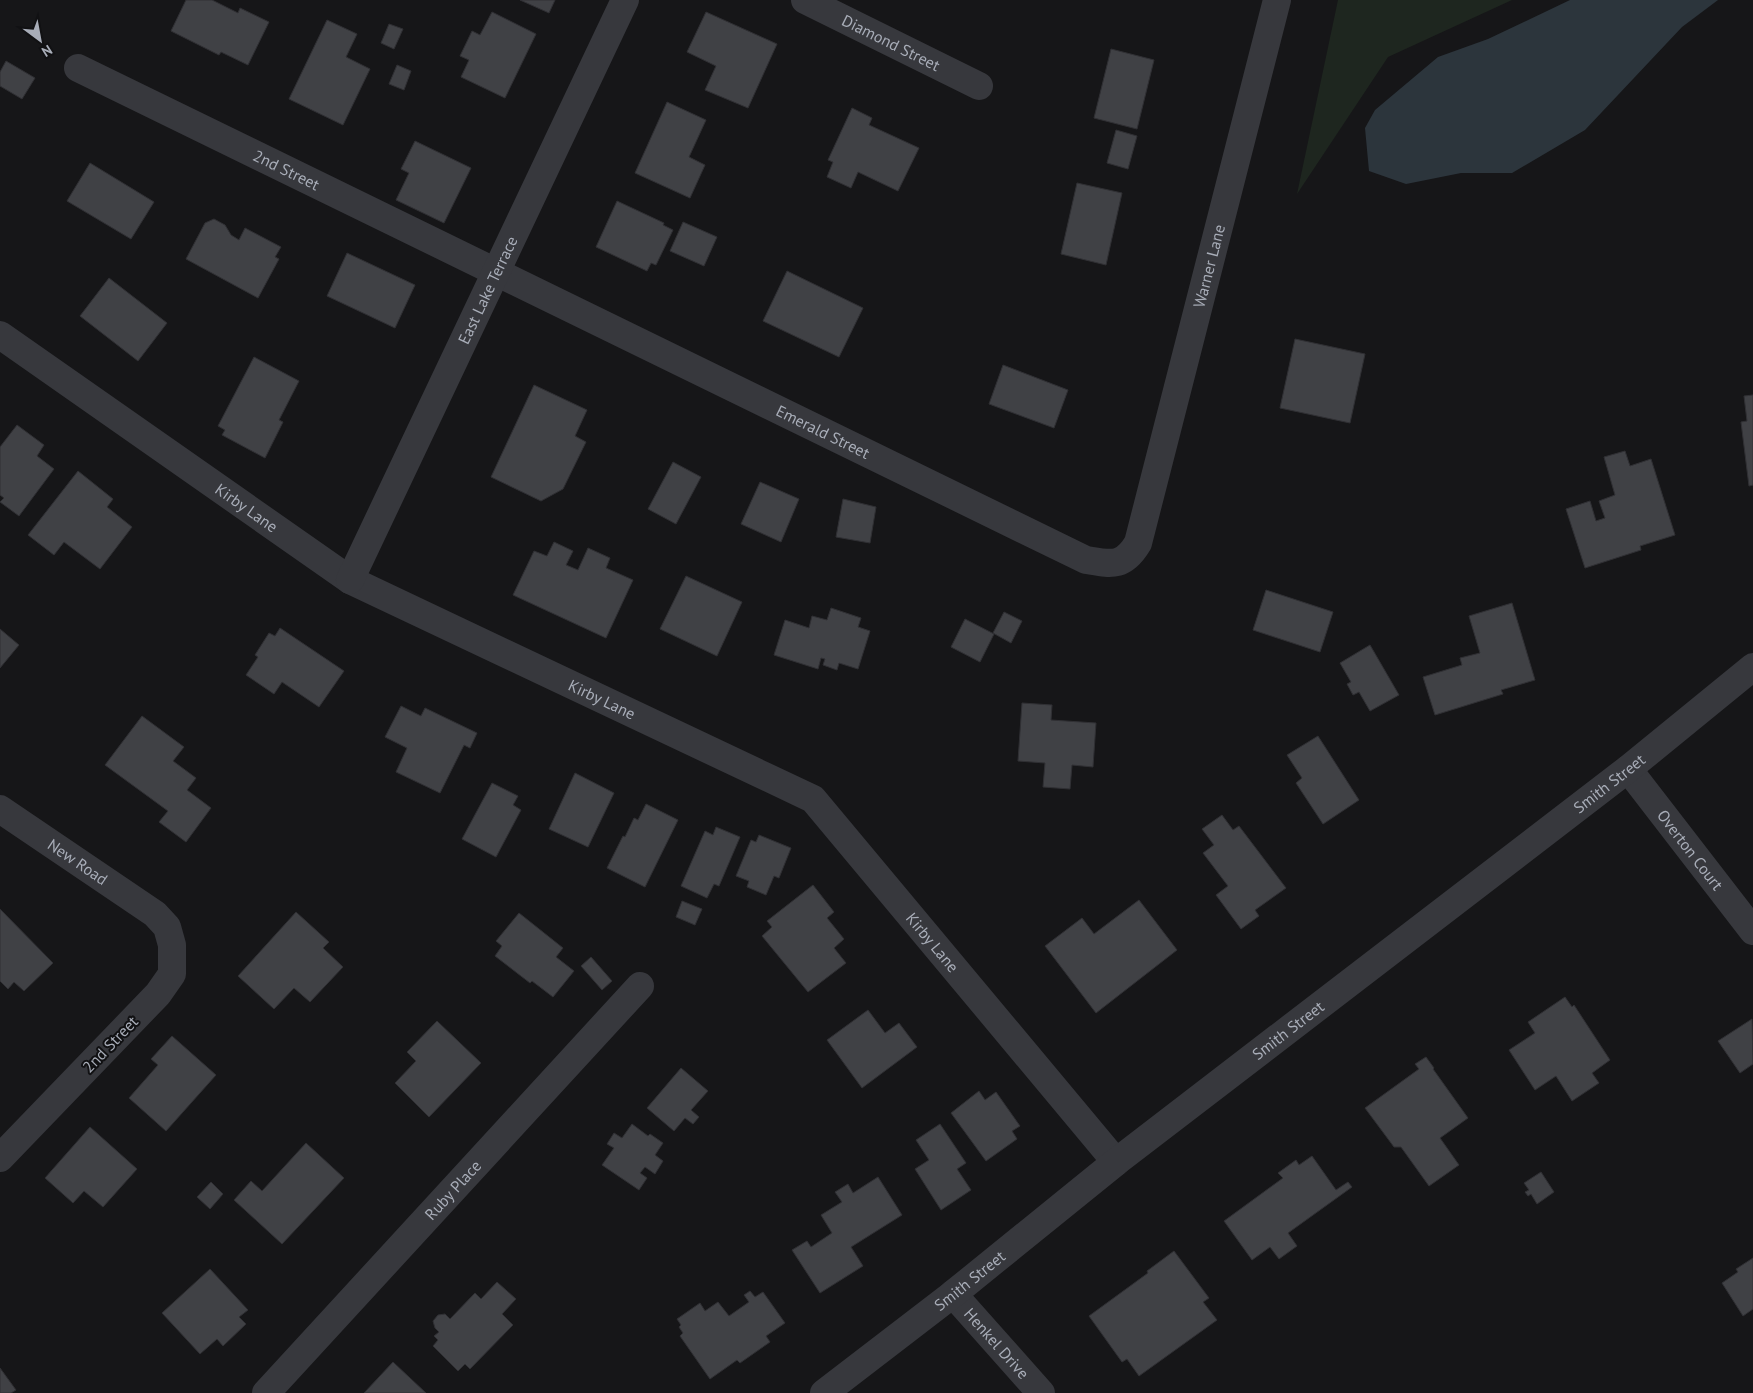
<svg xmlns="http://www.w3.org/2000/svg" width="1753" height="1393" viewBox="0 0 1753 1393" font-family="'PT Sans',sans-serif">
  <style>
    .green { fill: #1e261f }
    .water { fill: #2c353c }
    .building { fill: #404145; stroke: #303034 }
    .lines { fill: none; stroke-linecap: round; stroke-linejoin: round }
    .minor { stroke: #37383d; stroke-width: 28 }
    .tertiary { stroke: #37383d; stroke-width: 28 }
    .labels { text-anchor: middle; stroke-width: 4; stroke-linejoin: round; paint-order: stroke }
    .street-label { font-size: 16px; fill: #a8adb8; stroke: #111113 }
  </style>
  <rect width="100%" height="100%" fill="#161618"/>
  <path class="green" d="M1338,0H1512L1388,57L1297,194Z"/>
  <path class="water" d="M1570,0H1718L1682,27L1585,130L1512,173H1461L1406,184L1369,171L1365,128L1375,110L1438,57L1488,39Z"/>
  <g class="building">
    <path d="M186,0H212L238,13L240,8L269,22L248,65L221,52L219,55L171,31Z"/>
    <path d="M520,0H555L549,13Z"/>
    <path d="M492,12L536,34L505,98L461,77L469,60L460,56L472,31L480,35Z"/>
    <path d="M706,12L777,44L748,108L705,90L716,66L687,52Z"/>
    <path d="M327,20L357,34L346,57L370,69L343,125L289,99Z"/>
    <path d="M389,24L403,29L394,49L381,43Z"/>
    <path d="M1111,49L1154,60L1137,129L1094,118Z"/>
    <path d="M6,61L35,78L22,99L0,86V72Z"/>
    <path d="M397,65L411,71L404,90L389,84Z"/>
    <path d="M667,102L706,120L689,157L705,165L690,198L635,173Z"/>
    <path d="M852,108L872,118L869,125L919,148L898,191L858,172L851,188L827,177L833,162L828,160Z"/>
    <path d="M1116,130L1137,136L1128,169L1107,163Z"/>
    <path d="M415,141L471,168L444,223L396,200L409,173L401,169Z"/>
    <path d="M90,163L154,202L131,239L67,201Z"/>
    <path d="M1077,183L1122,193L1106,265L1061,254Z"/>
    <path d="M617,201L664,223L663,225L673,230L656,265L651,263L647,271L596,247Z"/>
    <path d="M214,219L225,225L231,235L239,240L245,228L281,247L275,257L279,259L258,298L186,259L205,223Z"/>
    <path d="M683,222L717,237L704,266L670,251Z"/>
    <path d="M347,253L415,285L395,328L327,296Z"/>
    <path d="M787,271L863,308L839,357L763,321Z"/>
    <path d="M109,278L167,323L138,361L80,316Z"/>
    <path d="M1295,339L1365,354L1350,423L1280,408Z"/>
    <path d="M254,357L299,381L279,420L283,422L265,458L222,435L225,430L218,426Z"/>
    <path d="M1003,365L1068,390L1054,428L989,404Z"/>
    <path d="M534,385L587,410L575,436L586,442L563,489L541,501L491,477Z"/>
    <path d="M1753,395V485L1749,486L1741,422L1747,421L1744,396Z"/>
    <path d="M17,425L44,445L37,456L54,469L19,516L0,502L4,498L0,495V447Z"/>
    <path d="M1625,451L1630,466L1651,459L1675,535L1640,546L1641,550L1585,568L1566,509L1590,501L1596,521L1605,518L1599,501L1615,495L1604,457Z"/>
    <path d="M673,462L701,477L676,524L648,509Z"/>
    <path d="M78,471L113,499L107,507L132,527L100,569L64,542L54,555L28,535Z"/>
    <path d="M760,482L799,499L781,542L741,524Z"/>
    <path d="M843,499L876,507L870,543L836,537Z"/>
    <path d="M554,542L573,551L566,565L578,570L588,548L610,558L606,568L633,580L606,638L513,595L534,551L547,556Z"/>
    <path d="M686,576L742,602L717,656L660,629Z"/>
    <path d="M1266,590L1333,612L1320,652L1253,630Z"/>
    <path d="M1512,603L1535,680L1501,690L1503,694L1435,715L1423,677L1462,665L1460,658L1480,653L1469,616Z"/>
    <path d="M831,608L861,618L858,627L870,631L858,669L839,663L837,670L823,665L825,659L821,658L818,669L774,655L785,620L809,628L812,616L827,620Z"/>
    <path d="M1004,612L1022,621L1011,643L993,633Z"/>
    <path d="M965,619L994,634L980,662L951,647Z"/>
    <path d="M280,628L344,671L319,707L282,682L274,694L246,675L258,657L255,655L269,633L275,636Z"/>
    <path d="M0,629L19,645L0,668Z"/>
    <path d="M1370,645L1399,695L1370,711L1359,692L1353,695L1347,684L1351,682L1340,663Z"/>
    <path d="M1022,703L1052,705L1051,720L1096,723L1093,767L1072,765L1070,789L1043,787L1045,763L1018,761Z"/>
    <path d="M401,706L421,716L425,708L477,733L470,748L464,745L440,793L396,772L407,748L385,737Z"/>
    <path d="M142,716L184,747L173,761L196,778L187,790L211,808L186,842L159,822L168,811L105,765Z"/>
    <path d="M1318,736L1359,800L1323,824L1296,783L1302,778L1287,755Z"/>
    <path d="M575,773L614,793L588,847L549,829Z"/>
    <path d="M492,783L518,796L513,805L521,810L496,857L462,839Z"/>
    <path d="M646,804L678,820L645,887L607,868L623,836L625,837L634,818L638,820Z"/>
    <path d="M1222,815L1233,830L1239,826L1286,888L1255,910L1259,916L1241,929L1216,895L1228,886L1203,853L1214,845L1202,829Z"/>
    <path d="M716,827L740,837L719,886L714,884L707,898L681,886L705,831L713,835Z"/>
    <path d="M759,835L791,848L779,878L774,876L766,895L747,887L749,881L736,876L751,840L756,842Z"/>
    <path d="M813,885L834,912L827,918L844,939L834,948L846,963L808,992L762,936L772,927L767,921Z"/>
    <path d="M1139,900L1177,950L1096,1013L1045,946L1082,918L1094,934Z"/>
    <path d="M682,901L702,909L695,925L676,917Z"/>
    <path d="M0,909L53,963L24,991L14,982L8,989L0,981Z"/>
    <path d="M296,912L329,942L323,948L343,967L310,1002L294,988L274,1009L238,976Z"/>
    <path d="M519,913L563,948L556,957L574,971L553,997L532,981L530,983L495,956L502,946L496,941Z"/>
    <path d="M591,957L612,981L602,990L581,966Z"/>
    <path d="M1565,997L1572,1007L1574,1005L1610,1060L1592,1073L1599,1083L1572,1101L1556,1076L1535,1090L1509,1050L1535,1033L1528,1022Z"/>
    <path d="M868,1010L885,1033L899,1023L917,1047L862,1088L827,1040Z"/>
    <path d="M1752,1019L1753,1064L1740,1073L1718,1041Z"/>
    <path d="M437,1021L481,1063L429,1117L395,1083L416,1061L407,1052Z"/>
    <path d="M172,1036L216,1075L166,1131L129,1098L158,1065L151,1059Z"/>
    <path d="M1426,1057L1434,1068L1433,1069L1468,1118L1440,1138L1459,1165L1429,1186L1401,1147H1394L1365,1108L1419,1069L1415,1064Z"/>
    <path d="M681,1068L708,1091L691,1110L699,1117L693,1124L685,1118L674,1131L647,1108Z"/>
    <path d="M979,1091L985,1100L996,1092L1020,1126L1012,1131L1017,1139L986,1161L951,1113Z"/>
    <path d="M632,1124L648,1136L650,1134L663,1143L655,1155L663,1161L655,1174L645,1167L640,1173L647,1178L639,1190L602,1165L614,1148L607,1144L614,1133L622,1138Z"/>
    <path d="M940,1124L966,1163L957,1169L971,1190L941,1210L915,1169L929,1160L916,1140Z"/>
    <path d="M90,1127L137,1169L103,1207L84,1191L73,1203L45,1178Z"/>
    <path d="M306,1143L344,1178L282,1244L234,1200L251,1181L262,1191Z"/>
    <path d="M1312,1156L1336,1190L1348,1182L1352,1187L1288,1233L1297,1246L1279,1259L1270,1247L1252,1260L1224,1221L1283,1178L1278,1173L1296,1160L1299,1165Z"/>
    <path d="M1541,1172L1554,1192L1537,1204L1531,1194L1528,1196L1525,1192L1529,1190L1524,1183Z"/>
    <path d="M878,1177L902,1215L851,1247L863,1266L820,1293L792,1250L807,1241L811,1247L832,1233L821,1215L842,1202L835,1192L848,1184L853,1193Z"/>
    <path d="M211,1182L223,1194L210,1209L197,1197Z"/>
    <path d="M1174,1251L1209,1298L1203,1302L1217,1320L1139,1376L1127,1359L1122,1362L1089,1316L1148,1273L1147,1271Z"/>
    <path d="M1753,1258V1309L1743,1316L1722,1283L1738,1272L1736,1269Z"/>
    <path d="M210,1269L248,1310L239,1317L246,1324L223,1346L217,1339L200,1354L162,1313Z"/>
    <path d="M497,1282L516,1299L502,1314L513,1325L470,1369L465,1364L458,1371L433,1346L438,1340L434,1336L439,1332L435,1328L433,1321L438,1315L445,1314L450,1319L475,1293L481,1299Z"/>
    <path d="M750,1291L755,1297L763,1292L785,1323L766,1336L770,1342L740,1363L737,1360L710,1379L680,1336L683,1333L679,1327L681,1325L677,1319L700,1303L705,1311L718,1302L729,1316L749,1302L744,1295Z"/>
    <path d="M393,1362L426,1393H364Z"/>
    <path d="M0,1368L16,1390L11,1393H0Z"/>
  </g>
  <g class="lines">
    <g class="minor">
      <path id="s1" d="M805,0L979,86"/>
      <path id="s2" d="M78,68L1086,560C1111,564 1123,568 1138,543L1277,0"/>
      <path id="s3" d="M0,335L350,580L813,799L1116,1162"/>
      <path id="s4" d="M350,580L625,0"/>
      <path id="s5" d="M1628,769L1753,931"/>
      <path id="s6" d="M0,809L155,914L167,927L172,945V974L158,994L0,1158"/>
      <path id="s7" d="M953,1294L1041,1393"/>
      <path id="s8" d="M266,1393L640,986"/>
    </g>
    <path class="tertiary" id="s9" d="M824,1393L953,1294L1116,1162L1628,769L1753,667"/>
  </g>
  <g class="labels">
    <g class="street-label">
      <text dy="6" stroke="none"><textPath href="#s1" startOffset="96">Diamond Street</textPath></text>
      <text dy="6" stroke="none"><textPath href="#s2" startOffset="232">2nd Street</textPath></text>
      <text dy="6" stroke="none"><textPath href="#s2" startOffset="1468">Warner Lane</textPath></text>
      <text dy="6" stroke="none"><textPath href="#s4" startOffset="321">East Lake Terrace</textPath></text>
      <text dy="6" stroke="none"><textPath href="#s2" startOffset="829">Emerald Street</textPath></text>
      <text dy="6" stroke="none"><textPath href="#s3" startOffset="301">Kirby Lane</textPath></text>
      <text dy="6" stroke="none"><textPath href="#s3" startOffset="706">Kirby Lane</textPath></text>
      <text dy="6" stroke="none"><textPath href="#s9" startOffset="994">Smith Street</textPath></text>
      <text dy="6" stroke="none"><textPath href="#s5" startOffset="102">Overton Court</textPath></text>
      <text dy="6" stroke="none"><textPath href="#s6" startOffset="94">New Road</textPath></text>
      <text dy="6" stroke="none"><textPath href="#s3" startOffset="1126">Kirby Lane</textPath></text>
      <text dy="6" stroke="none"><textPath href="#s9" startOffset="589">Smith Street</textPath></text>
      <text transform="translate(110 1044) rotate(-46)" y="6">2nd Street</text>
      <text dy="6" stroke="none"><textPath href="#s8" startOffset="276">Ruby Place</textPath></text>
      <text dy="6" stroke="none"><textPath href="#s9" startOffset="184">Smith Street</textPath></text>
      <text dy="6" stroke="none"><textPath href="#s7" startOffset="66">Henkel Drive</textPath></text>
    </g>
  </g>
  <g transform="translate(40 40) rotate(148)" stroke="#111113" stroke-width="4" paint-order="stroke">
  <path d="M0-4L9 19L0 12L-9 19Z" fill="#a8adb8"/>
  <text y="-8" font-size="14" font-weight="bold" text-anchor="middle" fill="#a8adb8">N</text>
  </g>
</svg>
